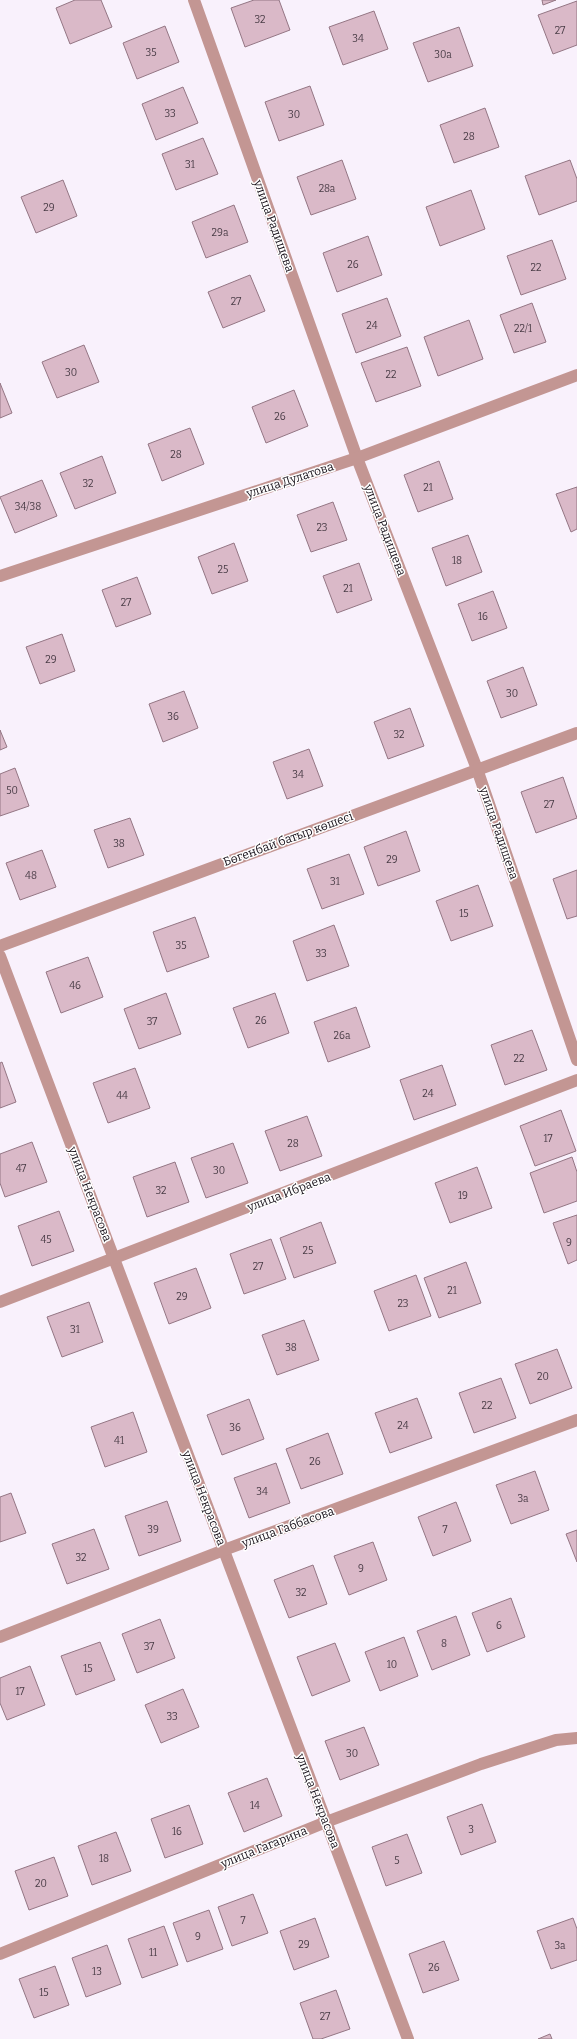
<svg xmlns="http://www.w3.org/2000/svg" width="577" height="2039" viewBox="0 0 577 2039" font-family="Bitter,serif">
  <style>
    .building { fill: #dab9c8; stroke: #947684 }
    .lines { fill: none; stroke-linecap: round; stroke-linejoin: round }
    .minor { stroke: #c39693; stroke-width: 12 }
    .labels { text-anchor: middle; stroke-width: 3; stroke-linejoin: round; paint-order: stroke }
    .number-label { font-size: 10px; fill: #493c46 }
    .street-label { font-size: 12px; fill: #19121b; stroke: #fff }
  </style>
  <rect width="100%" height="100%" fill="#f9f1fc"/>
  <g class="building">
    <path d="M75,0H101L112,27L70,44L56,8Z"/>
    <path d="M254,0H279L290,30L245,47L231,8Z"/>
    <path d="M542,0H556L543,5Z"/>
    <path d="M577,1V45L553,54L538,15Z"/>
    <path d="M374,11L388,49L343,65L329,27Z"/>
    <path d="M165,26L179,62L137,79L123,43Z"/>
    <path d="M459,27L473,66L428,82L413,43Z"/>
    <path d="M310,86L324,125L279,141L265,102Z"/>
    <path d="M183,87L198,123L156,140L142,104Z"/>
    <path d="M485,108L499,147L454,163L440,125Z"/>
    <path d="M203,138L218,174L176,190L162,154Z"/>
    <path d="M342,160L356,199L311,215L297,177Z"/>
    <path d="M570,160L577,179V201L539,215L525,176Z"/>
    <path d="M63,180L77,216L36,233L21,197Z"/>
    <path d="M471,190L485,229L440,246L426,207Z"/>
    <path d="M234,205L248,242L206,258L192,222Z"/>
    <path d="M368,236L382,275L337,292L323,253Z"/>
    <path d="M552,240L566,279L521,295L507,256Z"/>
    <path d="M250,275L265,311L223,328L208,292Z"/>
    <path d="M387,298L401,336L356,353L342,314Z"/>
    <path d="M532,303L546,342L514,353L500,315Z"/>
    <path d="M469,320L483,359L438,376L424,337Z"/>
    <path d="M84,345L99,382L57,398L42,362Z"/>
    <path d="M407,347L421,386L376,402L361,363Z"/>
    <path d="M0,383L12,413L0,418Z"/>
    <path d="M294,390L308,426L266,443L252,407Z"/>
    <path d="M190,428L204,464L162,481L148,444Z"/>
    <path d="M102,456L116,493L75,509L60,473Z"/>
    <path d="M439,461L453,499L418,512L404,475Z"/>
    <path d="M42,480L57,516L15,533L0,497Z"/>
    <path d="M577,487V529L571,532L556,494Z"/>
    <path d="M333,502L347,540L311,552L297,515Z"/>
    <path d="M468,535L482,572L446,586L432,548Z"/>
    <path d="M234,543L248,581L212,594L198,557Z"/>
    <path d="M359,563L372,600L337,613L323,576Z"/>
    <path d="M137,577L151,614L116,627L102,590Z"/>
    <path d="M493,591L507,628L472,641L458,604Z"/>
    <path d="M62,634L75,671L40,684L26,647Z"/>
    <path d="M523,667L537,705L501,718L487,681Z"/>
    <path d="M184,691L198,728L163,742L149,704Z"/>
    <path d="M410,708L424,746L388,759L374,722Z"/>
    <path d="M0,730L7,747L0,750Z"/>
    <path d="M309,749L323,786L287,799L273,762Z"/>
    <path d="M15,768L29,806L0,816V774Z"/>
    <path d="M563,777L577,818L536,833L521,792Z"/>
    <path d="M130,818L144,855L108,868L94,830Z"/>
    <path d="M406,831L420,871L378,886L364,847Z"/>
    <path d="M42,850L56,887L20,900L6,863Z"/>
    <path d="M349,854L364,894L322,909L307,869Z"/>
    <path d="M577,870V916L567,919L553,879Z"/>
    <path d="M478,885L493,926L451,941L436,901Z"/>
    <path d="M195,917L209,957L167,972L153,932Z"/>
    <path d="M334,925L349,966L307,981L293,941Z"/>
    <path d="M88,957L103,997L61,1013L46,972Z"/>
    <path d="M166,993L181,1034L139,1049L124,1009Z"/>
    <path d="M275,993L289,1033L248,1048L233,1008Z"/>
    <path d="M356,1007L370,1047L328,1062L314,1022Z"/>
    <path d="M532,1030L547,1070L505,1085L491,1045Z"/>
    <path d="M2,1062L16,1102L0,1108V1063Z"/>
    <path d="M442,1065L456,1105L414,1120L400,1080Z"/>
    <path d="M135,1068L150,1108L108,1123L93,1083Z"/>
    <path d="M561,1110L576,1151L535,1166L520,1126Z"/>
    <path d="M307,1116L322,1156L280,1171L265,1131Z"/>
    <path d="M32,1142L47,1182L5,1197L0,1183V1154Z"/>
    <path d="M233,1143L248,1183L206,1198L191,1158Z"/>
    <path d="M572,1157L577,1172V1201L544,1213L530,1173Z"/>
    <path d="M175,1162L189,1202L147,1217L133,1177Z"/>
    <path d="M477,1167L492,1208L450,1223L435,1183Z"/>
    <path d="M59,1211L74,1251L32,1266L18,1226Z"/>
    <path d="M577,1215V1260L568,1264L553,1223Z"/>
    <path d="M321,1222L336,1263L294,1278L280,1238Z"/>
    <path d="M271,1239L286,1279L244,1294L230,1254Z"/>
    <path d="M466,1262L481,1303L439,1318L424,1278Z"/>
    <path d="M196,1268L211,1308L169,1324L154,1283Z"/>
    <path d="M416,1275L431,1316L389,1331L374,1291Z"/>
    <path d="M89,1302L103,1342L62,1357L47,1317Z"/>
    <path d="M304,1320L319,1360L277,1375L262,1335Z"/>
    <path d="M557,1349L572,1388L530,1404L515,1364Z"/>
    <path d="M501,1378L516,1418L474,1433L459,1393Z"/>
    <path d="M417,1398L432,1438L390,1453L375,1413Z"/>
    <path d="M249,1399L264,1439L222,1455L207,1415Z"/>
    <path d="M133,1412L147,1452L105,1467L91,1427Z"/>
    <path d="M328,1433L343,1474L301,1489L286,1449Z"/>
    <path d="M276,1463L290,1503L249,1518L234,1478Z"/>
    <path d="M535,1471L549,1510L511,1524L496,1485Z"/>
    <path d="M11,1493L26,1533L0,1542V1497Z"/>
    <path d="M167,1501L181,1541L139,1556L125,1516Z"/>
    <path d="M456,1502L471,1541L433,1556L418,1517Z"/>
    <path d="M94,1529L109,1569L67,1584L52,1544Z"/>
    <path d="M577,1530V1562L566,1534Z"/>
    <path d="M373,1542L387,1580L349,1595L334,1556Z"/>
    <path d="M313,1565L327,1604L289,1618L274,1580Z"/>
    <path d="M511,1598L525,1637L487,1652L472,1613Z"/>
    <path d="M456,1616L470,1655L432,1670L417,1631Z"/>
    <path d="M160,1619L175,1658L137,1673L122,1634Z"/>
    <path d="M404,1637L418,1676L380,1691L365,1652Z"/>
    <path d="M100,1642L115,1680L76,1695L61,1656Z"/>
    <path d="M335,1643L350,1681L312,1696L297,1657Z"/>
    <path d="M30,1666L45,1705L7,1720L0,1703V1678Z"/>
    <path d="M183,1689L199,1727L161,1743L145,1705Z"/>
    <path d="M364,1727L379,1765L340,1780L325,1741Z"/>
    <path d="M267,1778L282,1816L244,1832L228,1793Z"/>
    <path d="M482,1804L496,1842L461,1855L447,1817Z"/>
    <path d="M189,1805L203,1844L165,1858L151,1819Z"/>
    <path d="M116,1832L131,1871L92,1885L78,1846Z"/>
    <path d="M407,1834L422,1873L386,1886L372,1847Z"/>
    <path d="M54,1857L68,1896L29,1910L15,1871Z"/>
    <path d="M253,1894L268,1933L232,1946L218,1907Z"/>
    <path d="M209,1910L223,1949L187,1962L173,1923Z"/>
    <path d="M315,1918L329,1957L294,1970L280,1931Z"/>
    <path d="M573,1918L577,1929V1960L551,1969L537,1931Z"/>
    <path d="M164,1926L178,1965L142,1978L128,1939Z"/>
    <path d="M444,1941L459,1980L423,1993L409,1954Z"/>
    <path d="M107,1945L121,1984L86,1997L72,1958Z"/>
    <path d="M55,1966L69,2005L34,2018L19,1979Z"/>
    <path d="M336,1990L350,2029L321,2039H313L300,2003Z"/>
    <path d="M550,2034L552,2039H538Z"/>
  </g>
  <g class="lines">
    <g class="minor">
      <path d="M194,0L357,458L477,769L577,1060"/>
      <path d="M0,576L357,458L577,375"/>
      <path d="M0,946L577,733"/>
      <path d="M0,956L408,2039"/>
      <path d="M0,1302L577,1080"/>
      <path d="M0,1637L224,1550L577,1420"/>
      <path d="M0,1954L326,1822L481,1764L556,1740L577,1738"/>
    </g>
  </g>
  <g class="labels">
    <g class="number-label">
      <text x="260" y="23">32</text>
      <text x="560" y="34">27</text>
      <text x="358" y="42">34</text>
      <text x="151" y="56">35</text>
      <text x="443" y="58">30а</text>
      <text x="170" y="117">33</text>
      <text x="294" y="118">30</text>
      <text x="469" y="140">28</text>
      <text x="190" y="168">31</text>
      <text x="327" y="192">28а</text>
      <text x="49" y="211">29</text>
      <text x="220" y="236">29а</text>
      <text x="353" y="268">26</text>
      <text x="536" y="271">22</text>
      <text x="236" y="305">27</text>
      <text x="372" y="329">24</text>
      <text x="523" y="332">22/1</text>
      <text x="71" y="376">30</text>
      <text x="391" y="378">22</text>
      <text x="280" y="420">26</text>
      <text x="176" y="458">28</text>
      <text x="88" y="487">32</text>
      <text x="428" y="491">21</text>
      <text x="28" y="510">34/38</text>
      <text x="322" y="531">23</text>
      <text x="457" y="564">18</text>
      <text x="223" y="573">25</text>
      <text x="348" y="592">21</text>
      <text x="126" y="606">27</text>
      <text x="483" y="620">16</text>
      <text x="51" y="663">29</text>
      <text x="512" y="697">30</text>
      <text x="173" y="720">36</text>
      <text x="399" y="738">32</text>
      <text x="298" y="778">34</text>
      <text x="12" y="794">50</text>
      <text x="549" y="808">27</text>
      <text x="119" y="847">38</text>
      <text x="392" y="863">29</text>
      <text x="31" y="879">48</text>
      <text x="335" y="885">31</text>
      <text x="464" y="917">15</text>
      <text x="181" y="949">35</text>
      <text x="321" y="957">33</text>
      <text x="75" y="989">46</text>
      <text x="261" y="1024">26</text>
      <text x="152" y="1025">37</text>
      <text x="342" y="1039">26а</text>
      <text x="519" y="1062">22</text>
      <text x="428" y="1097">24</text>
      <text x="122" y="1099">44</text>
      <text x="548" y="1142">17</text>
      <text x="293" y="1147">28</text>
      <text x="21" y="1172">47</text>
      <text x="219" y="1174">30</text>
      <text x="161" y="1194">32</text>
      <text x="463" y="1199">19</text>
      <text x="46" y="1243">45</text>
      <text x="569" y="1246">9</text>
      <text x="308" y="1254">25</text>
      <text x="258" y="1270">27</text>
      <text x="452" y="1294">21</text>
      <text x="182" y="1300">29</text>
      <text x="403" y="1307">23</text>
      <text x="75" y="1333">31</text>
      <text x="291" y="1351">38</text>
      <text x="543" y="1380">20</text>
      <text x="487" y="1409">22</text>
      <text x="403" y="1429">24</text>
      <text x="235" y="1431">36</text>
      <text x="119" y="1444">41</text>
      <text x="315" y="1465">26</text>
      <text x="262" y="1495">34</text>
      <text x="523" y="1502">3а</text>
      <text x="153" y="1533">39</text>
      <text x="445" y="1533">7</text>
      <text x="81" y="1561">32</text>
      <text x="361" y="1572">9</text>
      <text x="301" y="1596">32</text>
      <text x="499" y="1629">6</text>
      <text x="444" y="1647">8</text>
      <text x="149" y="1650">37</text>
      <text x="392" y="1668">10</text>
      <text x="88" y="1672">15</text>
      <text x="20" y="1695">17</text>
      <text x="172" y="1720">33</text>
      <text x="352" y="1757">30</text>
      <text x="255" y="1809">14</text>
      <text x="471" y="1833">3</text>
      <text x="177" y="1835">16</text>
      <text x="104" y="1862">18</text>
      <text x="397" y="1864">5</text>
      <text x="41" y="1887">20</text>
      <text x="243" y="1924">7</text>
      <text x="198" y="1940">9</text>
      <text x="304" y="1948">29</text>
      <text x="560" y="1949">3а</text>
      <text x="153" y="1956">11</text>
      <text x="434" y="1971">26</text>
      <text x="97" y="1975">13</text>
      <text x="44" y="1996">15</text>
      <text x="325" y="2020">27</text>
    </g>
    <g class="street-label">
      <text transform="translate(274 226) rotate(70)" y="4">улица Радищева</text>
      <text transform="translate(290 480) rotate(-18)" y="4">улица Дулатова</text>
      <text transform="translate(385 530) rotate(69)" y="4">улица Радищева</text>
      <text transform="translate(499 833) rotate(71)" y="4">улица Радищева</text>
      <text transform="translate(288 839) rotate(-20)" y="4">Бөгенбай батыр көшесі</text>
      <text transform="translate(289 1192) rotate(-21)" y="4">улица Ибраева</text>
      <text transform="translate(90 1194) rotate(69)" y="4">улица Некрасова</text>
      <text transform="translate(204 1498) rotate(69)" y="4">улица Некрасова</text>
      <text transform="translate(288 1527) rotate(-20)" y="4">улица Габбасова</text>
      <text transform="translate(318 1801) rotate(69)" y="4">улица Некрасова</text>
      <text transform="translate(264 1847) rotate(-22)" y="4">улица Гагарина</text>
    </g>
  </g>
</svg>
